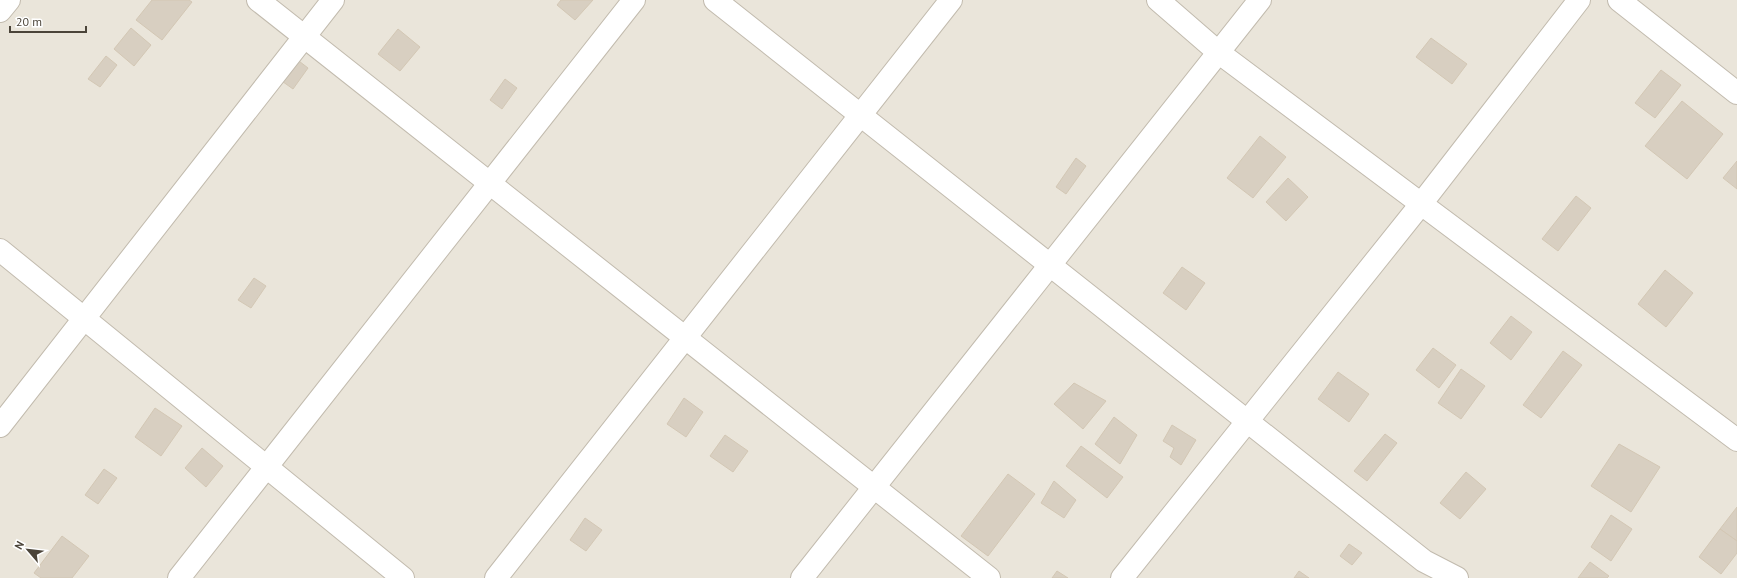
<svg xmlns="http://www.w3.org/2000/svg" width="1737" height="578" viewBox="0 0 1737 578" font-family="'PT Sans',sans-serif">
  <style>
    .residential { fill: #eae5da }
    .building { fill: #d8cfc1; stroke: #d3c7b4 }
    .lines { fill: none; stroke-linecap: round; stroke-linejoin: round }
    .street-casing { stroke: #c2bbae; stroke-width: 24 }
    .street { stroke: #fff; stroke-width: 22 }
  </style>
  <rect width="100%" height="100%" fill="#f6f3ec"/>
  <rect class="residential" x="0" y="0" width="1737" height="578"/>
  <g class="building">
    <path d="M152,0H189L192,2L162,40L136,20Z"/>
    <path d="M561,0H593L575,20L557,5Z"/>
    <path d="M131,28L151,45L134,66L114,49Z"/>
    <path d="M398,29L420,47L400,71L378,54Z"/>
    <path d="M1431,38L1467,64L1452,84L1416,57Z"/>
    <path d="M106,56L117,65L100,87L88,79Z"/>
    <path d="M295,58L308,68L293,89L279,79Z"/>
    <path d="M1661,70L1681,85L1655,118L1635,103Z"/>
    <path d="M505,79L517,88L502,109L490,100Z"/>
    <path d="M1682,101L1723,134L1687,179L1645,146Z"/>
    <path d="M1260,136L1286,157L1253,198L1227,178Z"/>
    <path d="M1076,158L1086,166L1066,194L1056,187Z"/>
    <path d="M1737,161V189L1723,178Z"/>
    <path d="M1288,178L1308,197L1286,221L1266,202Z"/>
    <path d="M1576,196L1591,208L1558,251L1542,239Z"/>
    <path d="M1182,267L1205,283L1186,310L1163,293Z"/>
    <path d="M1665,270L1693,293L1666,327L1638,304Z"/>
    <path d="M254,278L266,286L251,308L238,300Z"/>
    <path d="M1511,316L1532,332L1511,360L1490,343Z"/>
    <path d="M1433,348L1456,365L1439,388L1416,370Z"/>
    <path d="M1563,351L1582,365L1541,418L1523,405Z"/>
    <path d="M1461,369L1485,386L1461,419L1438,403Z"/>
    <path d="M1338,372L1369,394L1349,422L1318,399Z"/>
    <path d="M1074,383L1106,401L1083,429L1054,404Z"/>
    <path d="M684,398L703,412L686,437L667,424Z"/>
    <path d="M155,408L182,426L161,456L135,437Z"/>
    <path d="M1114,417L1137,435L1120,464L1095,444Z"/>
    <path d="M1172,425L1196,440L1181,465L1170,457L1174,448L1163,441Z"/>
    <path d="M1385,434L1397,443L1367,481L1354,471Z"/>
    <path d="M725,435L748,451L733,472L710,456Z"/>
    <path d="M1619,444L1660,467L1631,512L1591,486Z"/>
    <path d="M1081,446L1123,477L1107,498L1066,466Z"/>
    <path d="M202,448L223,466L206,487L185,468Z"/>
    <path d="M104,469L117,478L98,504L85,495Z"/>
    <path d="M1466,472L1486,489L1460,519L1440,503Z"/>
    <path d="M1008,474L1035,494L988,556L961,536Z"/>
    <path d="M1054,481L1076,500L1064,518L1041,503Z"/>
    <path d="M1737,507V541L1720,529Z"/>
    <path d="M1611,515L1632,529L1611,561L1591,547Z"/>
    <path d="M585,518L602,530L586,551L570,540Z"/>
    <path d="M1720,529L1737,541V553L1721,574L1699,557Z"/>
    <path d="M62,536L89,556L72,578H41L34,573Z"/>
    <path d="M1349,544L1362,553L1352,565L1340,556Z"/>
    <path d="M1590,562L1609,576L1607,578H1578Z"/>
    <path d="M1057,571L1068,578H1052Z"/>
    <path d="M1299,571L1309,578H1294Z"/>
  </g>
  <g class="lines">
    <defs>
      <g id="street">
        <path d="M258,0L989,578"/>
        <path d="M715,0L1424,561L1457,578"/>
        <path d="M1158,0L1218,52L1737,440"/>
        <path d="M1619,0L1737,93"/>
        <path d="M0,11L9,0"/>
        <path d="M0,250L403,578"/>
        <path d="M0,426L333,0"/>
        <path d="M179,578L634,0"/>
        <path d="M496,578L951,0"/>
        <path d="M802,578L1260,0"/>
        <path d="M1122,578L1421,204L1579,0"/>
      </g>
    </defs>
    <use href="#street" class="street-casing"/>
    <use href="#street" class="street"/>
  </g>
  <g transform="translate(28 550) rotate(298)" stroke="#ffffff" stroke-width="3" paint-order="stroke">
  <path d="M0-3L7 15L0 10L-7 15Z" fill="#4b4439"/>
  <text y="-6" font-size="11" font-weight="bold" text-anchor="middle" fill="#4b4439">N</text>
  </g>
  <path d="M10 26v6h76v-6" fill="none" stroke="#4b4439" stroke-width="2"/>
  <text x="16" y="26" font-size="12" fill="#4b4439" stroke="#ffffff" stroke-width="3" paint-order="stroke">20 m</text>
</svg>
